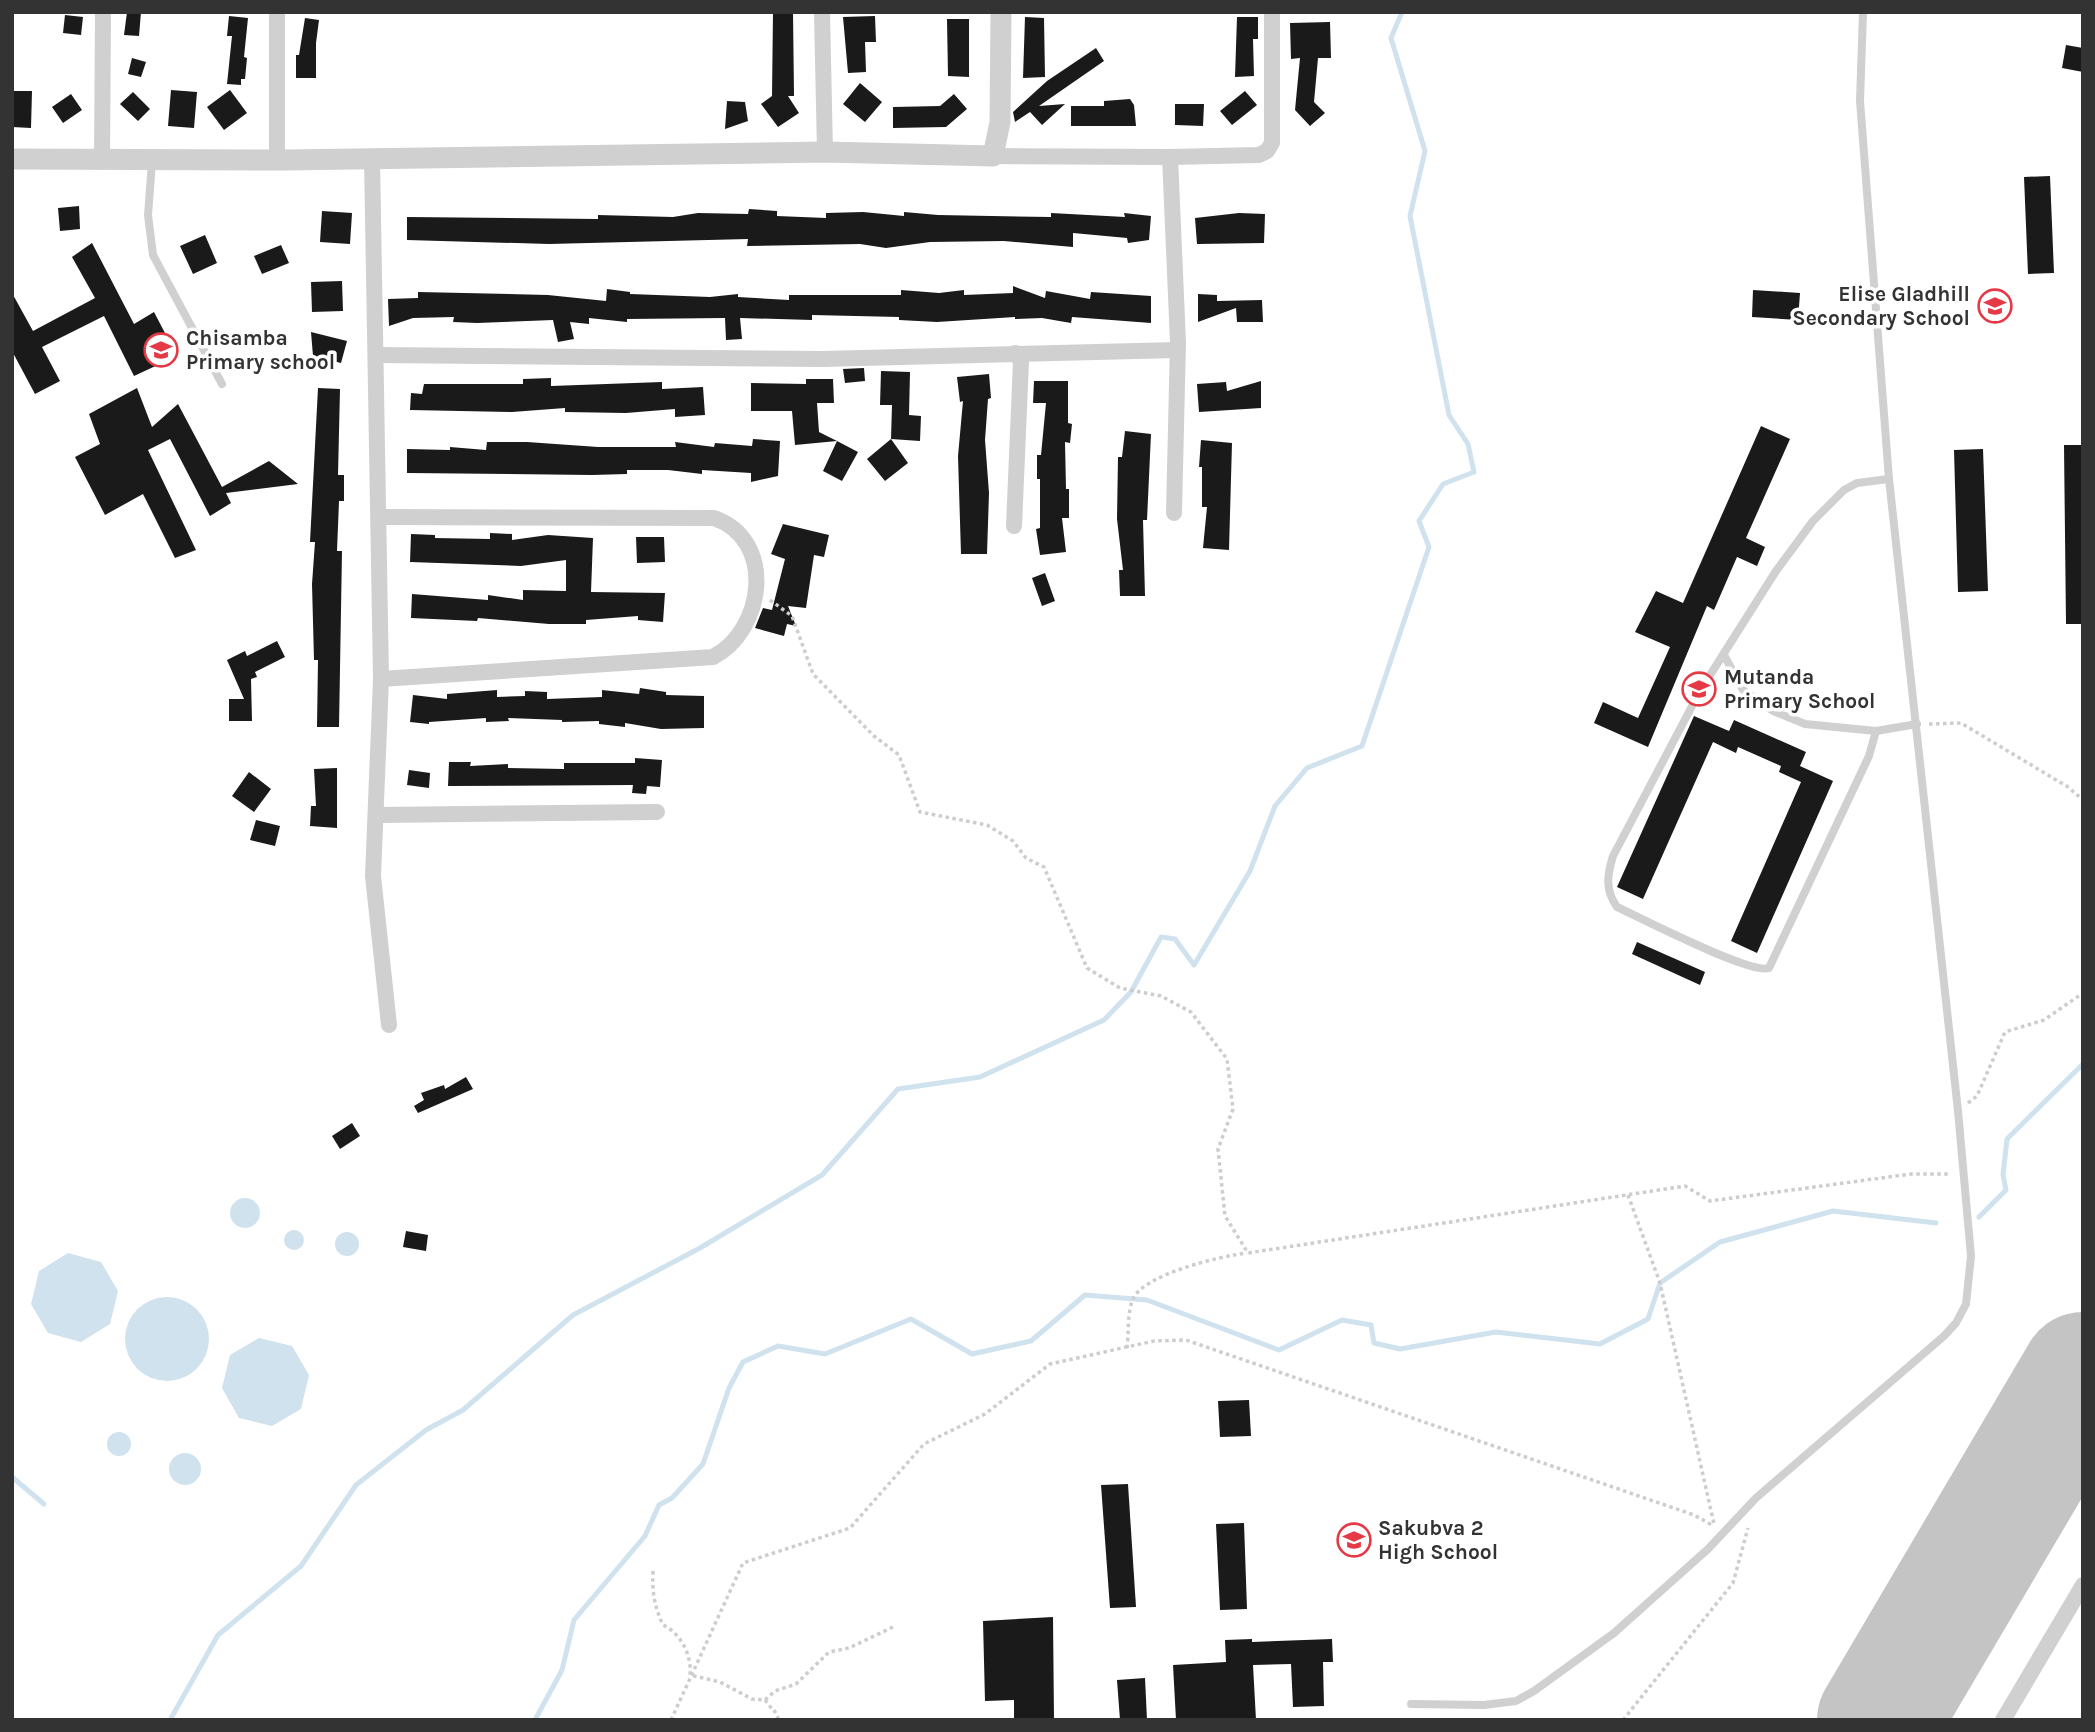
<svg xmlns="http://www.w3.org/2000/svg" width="2095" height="1732" viewBox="0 0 2095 1732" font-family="Karla,sans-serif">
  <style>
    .water { fill: #cfe2ee }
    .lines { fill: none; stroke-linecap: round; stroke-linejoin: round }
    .stream { stroke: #cfe2ee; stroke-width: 5 }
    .runway { stroke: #c4c4c4; stroke-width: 124 }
    .building { fill: #1a1a1a }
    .path { stroke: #cdcdcd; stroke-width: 3.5; stroke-dasharray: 3.5 3.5; stroke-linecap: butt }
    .service { stroke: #d0d0d0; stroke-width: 8 }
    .minor { stroke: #d0d0d0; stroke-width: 16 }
    .tertiary { stroke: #d0d0d0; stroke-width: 21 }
    .labels { text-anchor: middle; stroke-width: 7; stroke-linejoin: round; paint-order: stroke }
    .poi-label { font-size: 21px; font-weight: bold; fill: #333; stroke: #fff; text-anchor: start }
  </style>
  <rect width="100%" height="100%" fill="#fff"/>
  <g class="water">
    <circle cx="245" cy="1213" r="15"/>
    <circle cx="294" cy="1240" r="10"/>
    <circle cx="347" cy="1244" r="12"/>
    <path d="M68,1253L101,1262L118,1291L110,1324L81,1342L48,1333L31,1304L39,1271Z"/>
    <circle cx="167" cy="1339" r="42"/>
    <path d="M259,1338L292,1346L309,1375L301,1409L272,1426L239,1418L222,1388L230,1355Z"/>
    <circle cx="119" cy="1444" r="12"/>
    <circle cx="185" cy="1469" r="16"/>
  </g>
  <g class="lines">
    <g class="stream">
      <path d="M1979,1217L2006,1190L2003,1175L2007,1139L2083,1064"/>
      <path d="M12,1477L44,1504"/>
      <path d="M170,1720L218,1635L301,1566L356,1485L426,1430L463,1410L573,1315L700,1248L822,1175L898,1089L980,1077L1104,1020L1131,992L1161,937L1175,939L1194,965L1250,871L1275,806L1307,768L1362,746L1429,547L1419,521L1443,484L1474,472L1468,444L1449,415L1410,216L1425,151L1391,38L1402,12"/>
      <path d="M535,1720L562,1670L574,1620L645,1536L659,1505L672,1498L703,1464L729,1388L743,1362L778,1346L825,1354L911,1319L972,1354L1031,1341L1085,1295L1147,1300L1279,1350L1342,1320L1371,1325L1374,1343L1400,1349L1496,1332L1600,1344L1648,1319L1660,1283L1720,1242L1833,1211L1936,1223"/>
    </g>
    <path class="runway" d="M1879,1720L2083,1374"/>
  </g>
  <g class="building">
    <path d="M127,12H141L139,36L124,35Z"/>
    <path d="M773,12H793L794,96H788L799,113L778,127L761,104L772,96Z"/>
    <path d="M65,15L83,17L81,35L63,33Z"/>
    <path d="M229,16L248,18L244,57L247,58L245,79H241V85L227,84L232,36H227Z"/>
    <path d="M875,16L876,42H865L866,72L848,73L843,17Z"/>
    <path d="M1025,17L1044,18L1045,77L1023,78Z"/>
    <path d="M1237,17H1258V39H1253L1254,76L1235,77Z"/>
    <path d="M305,18L319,20L316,43V78H296V55H299Z"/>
    <path d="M947,19H969V77L948,76Z"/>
    <path d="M1330,22L1331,58H1318L1314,102L1325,113L1310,126L1295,110L1300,58L1291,59L1290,23Z"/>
    <path d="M2066,45L2083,48V72L2062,68Z"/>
    <path d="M1096,48L1104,61L1039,106L1065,104L1042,125L1030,112L1015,122L1013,112L1047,81Z"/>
    <path d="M132,58L146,62L141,77L128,74Z"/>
    <path d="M860,83L882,102L865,122L843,104Z"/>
    <path d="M171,90L197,92L194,128L168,126Z"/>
    <path d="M230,90L247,113L224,130L207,107Z"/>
    <path d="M12,91H32L31,128L12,127Z"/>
    <path d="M1245,91L1257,105L1232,125L1220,111Z"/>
    <path d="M133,92L150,109L138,121L120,104Z"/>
    <path d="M71,94L82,110L63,123L52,107Z"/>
    <path d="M954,94L967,109L946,127L893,128V107L940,106Z"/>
    <path d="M1130,99L1134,105L1136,126H1071V106H1104V101Z"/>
    <path d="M727,101L745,102L748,121L725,129Z"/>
    <path d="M1175,104H1204L1203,126L1175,125Z"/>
    <path d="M2050,176L2054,273L2028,274L2024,177Z"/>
    <path d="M79,206L80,229L60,231L58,208Z"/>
    <path d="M749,209L777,211V216L826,218V213L863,212L904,216V212L938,215L1051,217V213L1125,217L1124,213L1151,216L1149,240L1128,243L1127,238L1073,233V247L1004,241L930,242L886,248L860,244L747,246L748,239L549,244L407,240V217L598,219V215L673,217L698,213L748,214Z"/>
    <path d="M322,211L352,213L350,244L320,242Z"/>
    <path d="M1239,213L1265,214L1264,243L1197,244L1195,218Z"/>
    <path d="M205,235L217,263L193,274L180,246Z"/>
    <path d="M92,243L134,324L154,312L177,356L134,376L104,316L42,347L60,381L35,394L12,351V293L33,331L95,298L72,257Z"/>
    <path d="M281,245L289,263L262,274L254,256Z"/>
    <path d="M342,281L343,311L312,312L311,282Z"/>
    <path d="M1013,286L1045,298L1046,291L1090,299L1091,292L1151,296V323L1072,317L1071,323L1042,318L1015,319V317L937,322L899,320V317L812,315V320L740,318L742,339L726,340L725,318L627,319V322L589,318V324L570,322L574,339L558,342L553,320L477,323L453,322L454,317L413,318L389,326L388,299L418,298V292L548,295L606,301L607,289L630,292V294L710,297L738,294V297L789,300V295H901V290L939,293L964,290V295L1013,293Z"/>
    <path d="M1753,290L1800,293L1798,320L1752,317Z"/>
    <path d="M1198,294L1217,295V301L1262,300L1263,322H1237L1236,308L1198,322Z"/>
    <path d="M311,332L347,341L341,363L313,356Z"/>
    <path d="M864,368L865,381L845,383L843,369Z"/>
    <path d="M881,371L910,372L909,415L921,416L920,441L891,439L892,405H880Z"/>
    <path d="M989,374L991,398L988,399L985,440L989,493L987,554H961L958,456L963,401L960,402L957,377Z"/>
    <path d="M551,378V386L662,382V389L703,387L705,415L675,417V409L626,413L565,412V408L512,412L410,410L411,393L422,394L424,384H523V379Z"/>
    <path d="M806,379H833L834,403H817L819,432L837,441L795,445L792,411H751V383L806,384Z"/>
    <path d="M1034,381H1068V423L1072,424L1070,443L1065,442L1066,489H1069V518H1062L1066,552L1040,555L1036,529L1040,528V479H1037V455H1041L1046,403H1033Z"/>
    <path d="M1261,381V408L1199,412L1197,384L1226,382L1227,391Z"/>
    <path d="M137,388L152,427L178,404L222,487L269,461L298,484L226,493L231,503L210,516L170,439L148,450L196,550L175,558L143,494L105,515L75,457L100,444L89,414Z"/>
    <path d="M318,388L340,389L338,475H344V501H339L337,551H342L339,727H317L318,660H314L312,584L315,542H310Z"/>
    <path d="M1761,426L1790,439L1746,538L1765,547L1757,566L1737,557L1714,610L1707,606L1648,747L1594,723L1603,702L1638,718L1670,647L1635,632L1656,591L1683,603Z"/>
    <path d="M1125,431L1151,434L1147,520H1143L1145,596H1120L1119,570H1123L1117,519L1118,457H1122Z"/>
    <path d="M753,439L780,441L778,476L751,482V473L702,470V474L668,470H627V474L592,475L407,473V449L450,450V447L486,450L487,442H527L598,447H676L675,442L714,447L715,443L752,446Z"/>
    <path d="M891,439L908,463L885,481L867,459Z"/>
    <path d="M1201,440L1232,443L1229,550L1203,548L1207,507H1202V467H1199Z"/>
    <path d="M837,441L858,452L842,481L823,471Z"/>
    <path d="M2064,445H2083V624H2066Z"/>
    <path d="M1983,449L1988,591L1958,592L1954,450Z"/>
    <path d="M783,524L829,535L824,557L814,555L806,608L788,606L796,626L787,624L784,636L755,628L763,608L772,610L785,559L771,554Z"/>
    <path d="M490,533L512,534V540L548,535L593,538L591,592L665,593L663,622L638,620V616L586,620V624H549L478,618L477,621L411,618L412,594L488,600V595L523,600V590L566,591V560L521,566L410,562L411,534L435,535V538L490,539Z"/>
    <path d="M636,537H664L665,562L637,563Z"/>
    <path d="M1045,573L1055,601L1042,606L1032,578Z"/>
    <path d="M277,641L285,657L255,672L257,677L251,679L252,721H229V699H244L227,660L245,651L247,656Z"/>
    <path d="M640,688L666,692V695L704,696V728L661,729L625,723V727L599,724V721L562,722V720L508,718L509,721L486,722V718L429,722V724L410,722L413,695L447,699V694L497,690V697L525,696V691L547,692V699L602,697V690L639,694Z"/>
    <path d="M1694,716L1729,731L1734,720L1806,752L1800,766L1833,781L1757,953L1731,941L1801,782L1779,772L1781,766L1738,747L1736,753L1713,742L1643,899L1617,887Z"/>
    <path d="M635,758L662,760L660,787L647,786L646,794L632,793L633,785L448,786L449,762H471L470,766L508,764V768L564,769V763H635Z"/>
    <path d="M337,768V828L310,826L311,806H316L314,769Z"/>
    <path d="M409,770L430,773L429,788L407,785Z"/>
    <path d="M249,772L271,789L254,812L232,796Z"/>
    <path d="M256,820L280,826L275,846L250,840Z"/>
    <path d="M1637,942L1705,972L1700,985L1632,954Z"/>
    <path d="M466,1077L473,1089L418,1113L414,1106L424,1100L421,1093L444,1085L445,1089Z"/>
    <path d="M352,1123L360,1136L340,1149L332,1136Z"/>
    <path d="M406,1231L428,1235L426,1251L403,1247Z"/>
    <path d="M1249,1400L1251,1436L1220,1437L1218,1401Z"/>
    <path d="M1128,1484L1136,1607L1110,1608L1101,1485Z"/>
    <path d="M1244,1523L1247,1609L1220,1610L1216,1524Z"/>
    <path d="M1053,1617L1054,1720H1014V1700L985,1701L983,1621Z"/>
    <path d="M1252,1639V1642L1332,1639L1333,1662H1323L1324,1706L1293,1707L1291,1664L1253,1665L1256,1720H1176L1173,1665L1226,1662L1225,1640Z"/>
    <path d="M1145,1678L1147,1720H1120L1117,1680Z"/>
  </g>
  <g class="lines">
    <g class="path">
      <path d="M770,600L792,616L813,674L874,736L899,755L920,812L987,825L1013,841L1026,858L1044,867L1087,968L1120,988L1161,996L1191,1012L1227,1059L1233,1109L1218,1149L1225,1216L1248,1253L1685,1186L1710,1201L1911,1174H1951"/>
      <path d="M1929,724L1961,723L2068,787L2083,800"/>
      <path d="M1968,1103L1977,1096L2005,1032L2044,1020L2083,993"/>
      <path d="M1628,1195L1660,1283L1714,1524"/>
      <path d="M1127,1348C1129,1334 1127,1312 1133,1299C1144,1274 1221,1256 1247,1253"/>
      <path d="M653,1571C652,1591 654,1606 663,1625C680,1633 692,1654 690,1675L720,1682L752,1699L765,1700L775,1691L796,1684L829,1652L849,1648L893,1627"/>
      <path d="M765,1700L772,1709"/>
      <path d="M774,1710L779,1720"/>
      <path d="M671,1720L743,1563L850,1528L924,1444L985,1414L1050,1364L1154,1341L1186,1340L1694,1515L1712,1525"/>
      <path d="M1623,1720L1733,1583L1748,1528"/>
    </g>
    <g class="service">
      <path d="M152,162L148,215L153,255L222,384"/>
      <path d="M1724,655L1743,690L1773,711L1805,724L1876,731L1917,724"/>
      <path d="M1876,731L1869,756L1769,968C1751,975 1641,918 1617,907C1605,890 1607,876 1613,856L1700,691L1776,571L1813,521L1844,490L1857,483L1889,479"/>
      <path d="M1411,1704L1484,1705L1516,1701L1534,1691L1614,1633L1708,1549L1756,1498L1944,1336L1956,1323L1966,1304L1971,1256L1958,1111L1889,479L1860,101L1863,12"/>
    </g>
    <g class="minor">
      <path d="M822,12L825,152"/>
      <path d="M993,156L1170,157L1178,342L1174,513"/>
      <path d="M1170,157L1259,155L1267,151L1272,143V12"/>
      <path d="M372,159L381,679L373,876L389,1025"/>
      <path d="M102,160L103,12"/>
      <path d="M277,160V12"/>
      <path d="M376,355L823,359L1177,350"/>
      <path d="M380,517L714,518C777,540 764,631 713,657L381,679"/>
      <path d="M1014,526L1021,361L1015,353"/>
      <path d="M378,815L657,812"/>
      <path d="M2003,1720L2083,1585"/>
    </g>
    <path class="tertiary" d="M12,159L286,160L825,152L993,156L1000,122L1001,12"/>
  </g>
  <defs>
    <symbol id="school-ring" viewBox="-11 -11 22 22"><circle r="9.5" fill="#fff" stroke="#e63946" stroke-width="1.5"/><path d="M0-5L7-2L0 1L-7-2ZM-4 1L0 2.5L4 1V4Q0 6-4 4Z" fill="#e63946"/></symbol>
  </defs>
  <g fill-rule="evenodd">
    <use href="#school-ring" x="1976" y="287" width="38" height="38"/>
    <use href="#school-ring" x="142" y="331" width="38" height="38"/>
    <use href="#school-ring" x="1680" y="670" width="38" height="38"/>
    <use href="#school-ring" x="1335" y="1521" width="38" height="38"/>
  </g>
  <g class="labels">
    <g class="poi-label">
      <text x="1970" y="301" text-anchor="end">Elise Gladhill<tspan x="1970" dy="24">Secondary School</tspan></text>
      <text x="186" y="345">Chisamba<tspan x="186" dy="24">Primary school</tspan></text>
      <text x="1724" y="684">Mutanda<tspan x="1724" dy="24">Primary School</tspan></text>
      <text x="1378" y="1535">Sakubva 2<tspan x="1378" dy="24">High School</tspan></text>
    </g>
  </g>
  <rect width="2095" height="1732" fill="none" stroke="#333333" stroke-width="28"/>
</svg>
